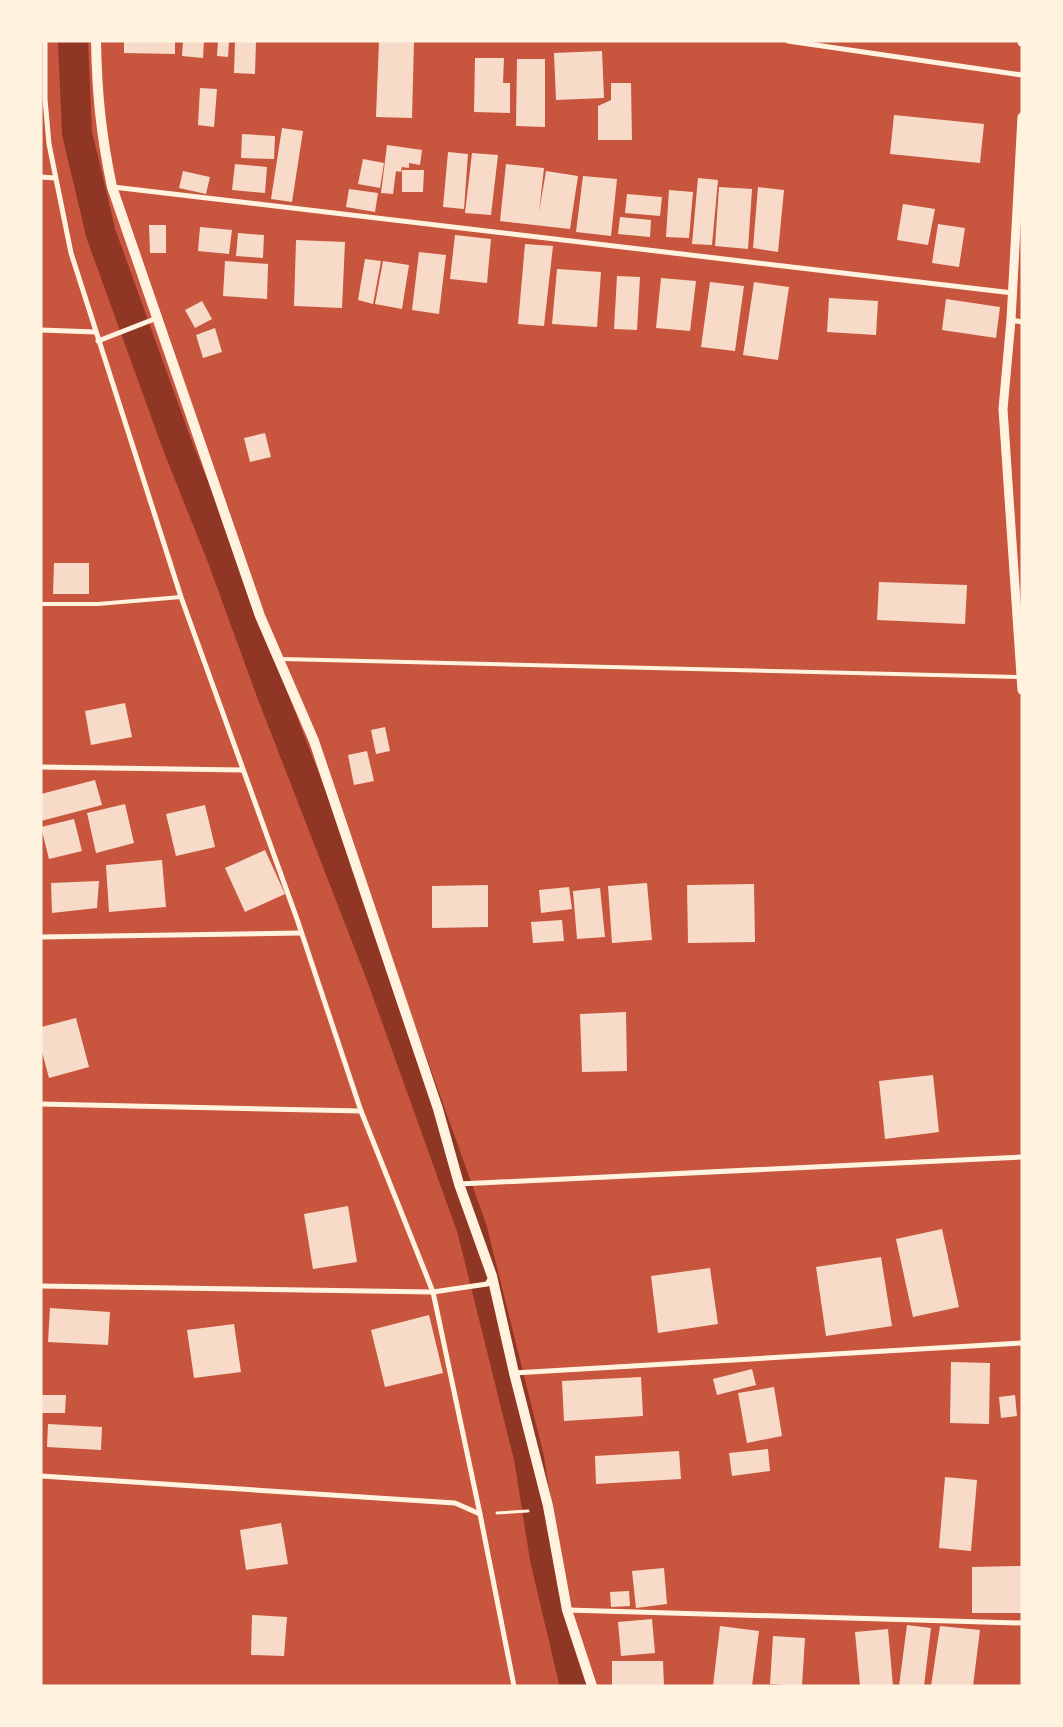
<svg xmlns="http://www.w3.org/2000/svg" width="1063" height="1727" viewBox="0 0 1063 1727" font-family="Poppins,sans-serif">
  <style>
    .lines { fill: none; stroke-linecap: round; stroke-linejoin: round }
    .canal { stroke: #8f3625; stroke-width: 30 }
    .building { fill: #f7dbc8 }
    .path { stroke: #fff3e0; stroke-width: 3 }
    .service { stroke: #fff3e0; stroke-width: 4 }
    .minor { stroke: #fff3e0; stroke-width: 5 }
    .tertiary { stroke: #fff3e0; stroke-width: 9 }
    .secondary { stroke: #fff3e0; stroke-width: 10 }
  </style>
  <rect width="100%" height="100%" fill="#c8553d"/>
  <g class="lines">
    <path class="canal" d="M73,41L77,133L101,234L178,447L222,557L272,694L381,975L472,1229L529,1458L545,1559L575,1686"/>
  </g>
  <g class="building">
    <path d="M124,41H175V54L124,53Z"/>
    <path d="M183,41H204L203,58L182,56Z"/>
    <path d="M218,41H229L228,57L217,56Z"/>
    <path d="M235,41H256L255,74L234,73Z"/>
    <path d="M379,41H414L412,118L376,117Z"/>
    <path d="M602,51L604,98L556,100L554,53Z"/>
    <path d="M475,58H504L503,83H510V113L474,112Z"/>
    <path d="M517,59H545V127L516,126Z"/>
    <path d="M611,83H631L632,140H598V106L611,100Z"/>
    <path d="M200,88L217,89L214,127L198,125Z"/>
    <path d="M894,115L984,124L980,163L890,154Z"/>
    <path d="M282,128L303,131L292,202L271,199Z"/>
    <path d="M242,134L275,136L274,159L241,158Z"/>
    <path d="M387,145L422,150L420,165L409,163V168L402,167V165L401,172L396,171L393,194L381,193Z"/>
    <path d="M448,152L468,154L464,209L443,207Z"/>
    <path d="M472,153L498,155L491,215L465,213Z"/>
    <path d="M363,159L384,163L380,188L358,184Z"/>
    <path d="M235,164L267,167L265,193L232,190Z"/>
    <path d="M506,164L544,168L539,212L546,171L578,176L570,229L500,221Z"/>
    <path d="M402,170H424L423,192H402Z"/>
    <path d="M183,171L210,177L206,194L179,188Z"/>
    <path d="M583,176L617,179L611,236L576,232Z"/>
    <path d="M698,178L718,180L712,245L692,244Z"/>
    <path d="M719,187L752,189L748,249L715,246Z"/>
    <path d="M758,187L784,190L778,252L753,248Z"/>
    <path d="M349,189L378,193L375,212L346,207Z"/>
    <path d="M669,190L693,192L689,238L666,237Z"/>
    <path d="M627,194L662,197L660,216L625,213Z"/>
    <path d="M903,204L935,209L928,245L897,240Z"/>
    <path d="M620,217L651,220L650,237L618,234Z"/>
    <path d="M938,224L965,228L959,267L932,263Z"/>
    <path d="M149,225H166V253H150Z"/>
    <path d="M200,227L232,230L229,254L198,251Z"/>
    <path d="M238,233L264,235L263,258L236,256Z"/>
    <path d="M455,235L491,239L487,283L450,279Z"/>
    <path d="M296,240L345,242L342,308L294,306Z"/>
    <path d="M525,244L553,246L544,326L518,324Z"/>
    <path d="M419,252L446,255L439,314L412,310Z"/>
    <path d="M365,259L381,261L373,304L358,300Z"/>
    <path d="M225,261L268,264L267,299L223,296Z"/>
    <path d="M383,261L409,265L402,309L375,304Z"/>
    <path d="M557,269L601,272L597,327L552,324Z"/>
    <path d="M617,276L640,277L637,330L614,329Z"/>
    <path d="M661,278L696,281L690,331L656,328Z"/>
    <path d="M710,282L744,286L735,351L701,347Z"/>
    <path d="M754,282L789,287L778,360L743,355Z"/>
    <path d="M829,298L878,301L876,335L827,332Z"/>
    <path d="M946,299L1000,307L996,338L942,330Z"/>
    <path d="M202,301L212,319L195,328L185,310Z"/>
    <path d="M215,328L222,352L203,358L196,335Z"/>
    <path d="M265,433L271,457L250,462L244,438Z"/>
    <path d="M54,563H89V594H53Z"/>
    <path d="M879,582L967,585L965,624L877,620Z"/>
    <path d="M125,703L132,737L91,745L85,711Z"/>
    <path d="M385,727L390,751L376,754L371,730Z"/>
    <path d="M367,751L374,781L354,785L348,755Z"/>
    <path d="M95,780L102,805L41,821V794Z"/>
    <path d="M125,804L134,843L96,853L87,813Z"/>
    <path d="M205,805L215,847L176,856L166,814Z"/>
    <path d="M74,819L82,851L49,859L41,827Z"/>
    <path d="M265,850L285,894L245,912L225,868Z"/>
    <path d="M162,860L166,907L109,912L106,865Z"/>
    <path d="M99,881L97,908L52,913L51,883Z"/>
    <path d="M647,883L652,940L612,943L608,886Z"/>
    <path d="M754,884L755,942L688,943L687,885Z"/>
    <path d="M488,885V927L432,928V886Z"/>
    <path d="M569,887L572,909L541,913L539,890Z"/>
    <path d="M600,888L605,937L577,939L573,891Z"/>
    <path d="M562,920L564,941L533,943L531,922Z"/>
    <path d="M626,1012L627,1071L582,1072L580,1014Z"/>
    <path d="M76,1018L89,1067L49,1078L41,1048V1027Z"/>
    <path d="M933,1075L939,1132L885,1139L879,1081Z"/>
    <path d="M348,1206L357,1262L313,1269L304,1214Z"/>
    <path d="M942,1229L959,1307L913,1317L896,1239Z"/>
    <path d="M881,1257L892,1326L826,1336L816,1267Z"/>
    <path d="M710,1268L718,1324L658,1333L651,1276Z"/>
    <path d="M50,1308L110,1312L108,1345L48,1342Z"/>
    <path d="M429,1315L443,1373L385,1387L371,1330Z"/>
    <path d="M234,1324L241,1372L194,1378L187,1330Z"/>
    <path d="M951,1362L990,1363L989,1424L950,1423Z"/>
    <path d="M752,1369L756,1385L717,1395L713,1379Z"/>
    <path d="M641,1377L643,1416L564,1421L562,1381Z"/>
    <path d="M774,1387L782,1436L747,1443L738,1393Z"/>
    <path d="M41,1395H66L65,1413H41Z"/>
    <path d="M1015,1395L1017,1416L1001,1418L999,1397Z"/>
    <path d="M48,1424L102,1427L101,1450L47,1447Z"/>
    <path d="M768,1449L770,1471L732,1476L729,1453Z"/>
    <path d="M679,1451L681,1479L596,1484L595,1456Z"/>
    <path d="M945,1477L977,1480L971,1551L939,1548Z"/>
    <path d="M281,1523L288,1564L246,1570L240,1530Z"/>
    <path d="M1022,1566V1613H972V1567Z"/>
    <path d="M664,1568L667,1604L636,1608L632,1571Z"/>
    <path d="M629,1591L630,1606L611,1607L610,1592Z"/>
    <path d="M252,1615L287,1617L284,1656L251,1655Z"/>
    <path d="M652,1619L655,1653L621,1656L618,1622Z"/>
    <path d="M907,1625L931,1628L924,1686H899Z"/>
    <path d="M720,1626L759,1631L752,1686H713Z"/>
    <path d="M940,1626L980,1630L973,1686H931Z"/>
    <path d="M888,1629L893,1686H860L855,1632Z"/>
    <path d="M773,1636L805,1638L802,1686L770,1684Z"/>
    <path d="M612,1661H663L664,1686H612Z"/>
  </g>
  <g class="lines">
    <path class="path" d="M497,1513L528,1511"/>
    <g class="service">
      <path d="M41,604H98L181,597"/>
      <path d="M281,659L1021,677"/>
    </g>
    <g class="minor">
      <path d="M45,41V99L49,144L71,253L181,597L297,919L361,1111"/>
      <path d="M788,41L1022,75"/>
      <path d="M41,177L55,178"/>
      <path d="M113,187L1013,293"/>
      <path d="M1011,320L1022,322"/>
      <path d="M41,330L95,332"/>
      <path d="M98,341L157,318"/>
      <path d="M41,767L242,770"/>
      <path d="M41,937L301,933"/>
      <path d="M41,1104L361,1111L433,1292L480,1514"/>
      <path d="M459,1184L1022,1157"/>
      <path d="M41,1286L433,1292L487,1284L491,1278"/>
      <path d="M514,1373L1022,1343"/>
      <path d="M41,1476L455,1503L480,1514L514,1686"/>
      <path d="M567,1610L1022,1623"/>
    </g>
    <g class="tertiary">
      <path d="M1022,41V42"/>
      <path d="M1022,117L1011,320L1003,409L1022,690"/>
    </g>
    <path class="secondary" d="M96,41C97,94 101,135 112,187L260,616L314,741L438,1109L459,1184L492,1276L514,1373L548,1506L567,1610L592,1686"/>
  </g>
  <rect width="1063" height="1727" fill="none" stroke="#fff3e0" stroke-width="85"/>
</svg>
